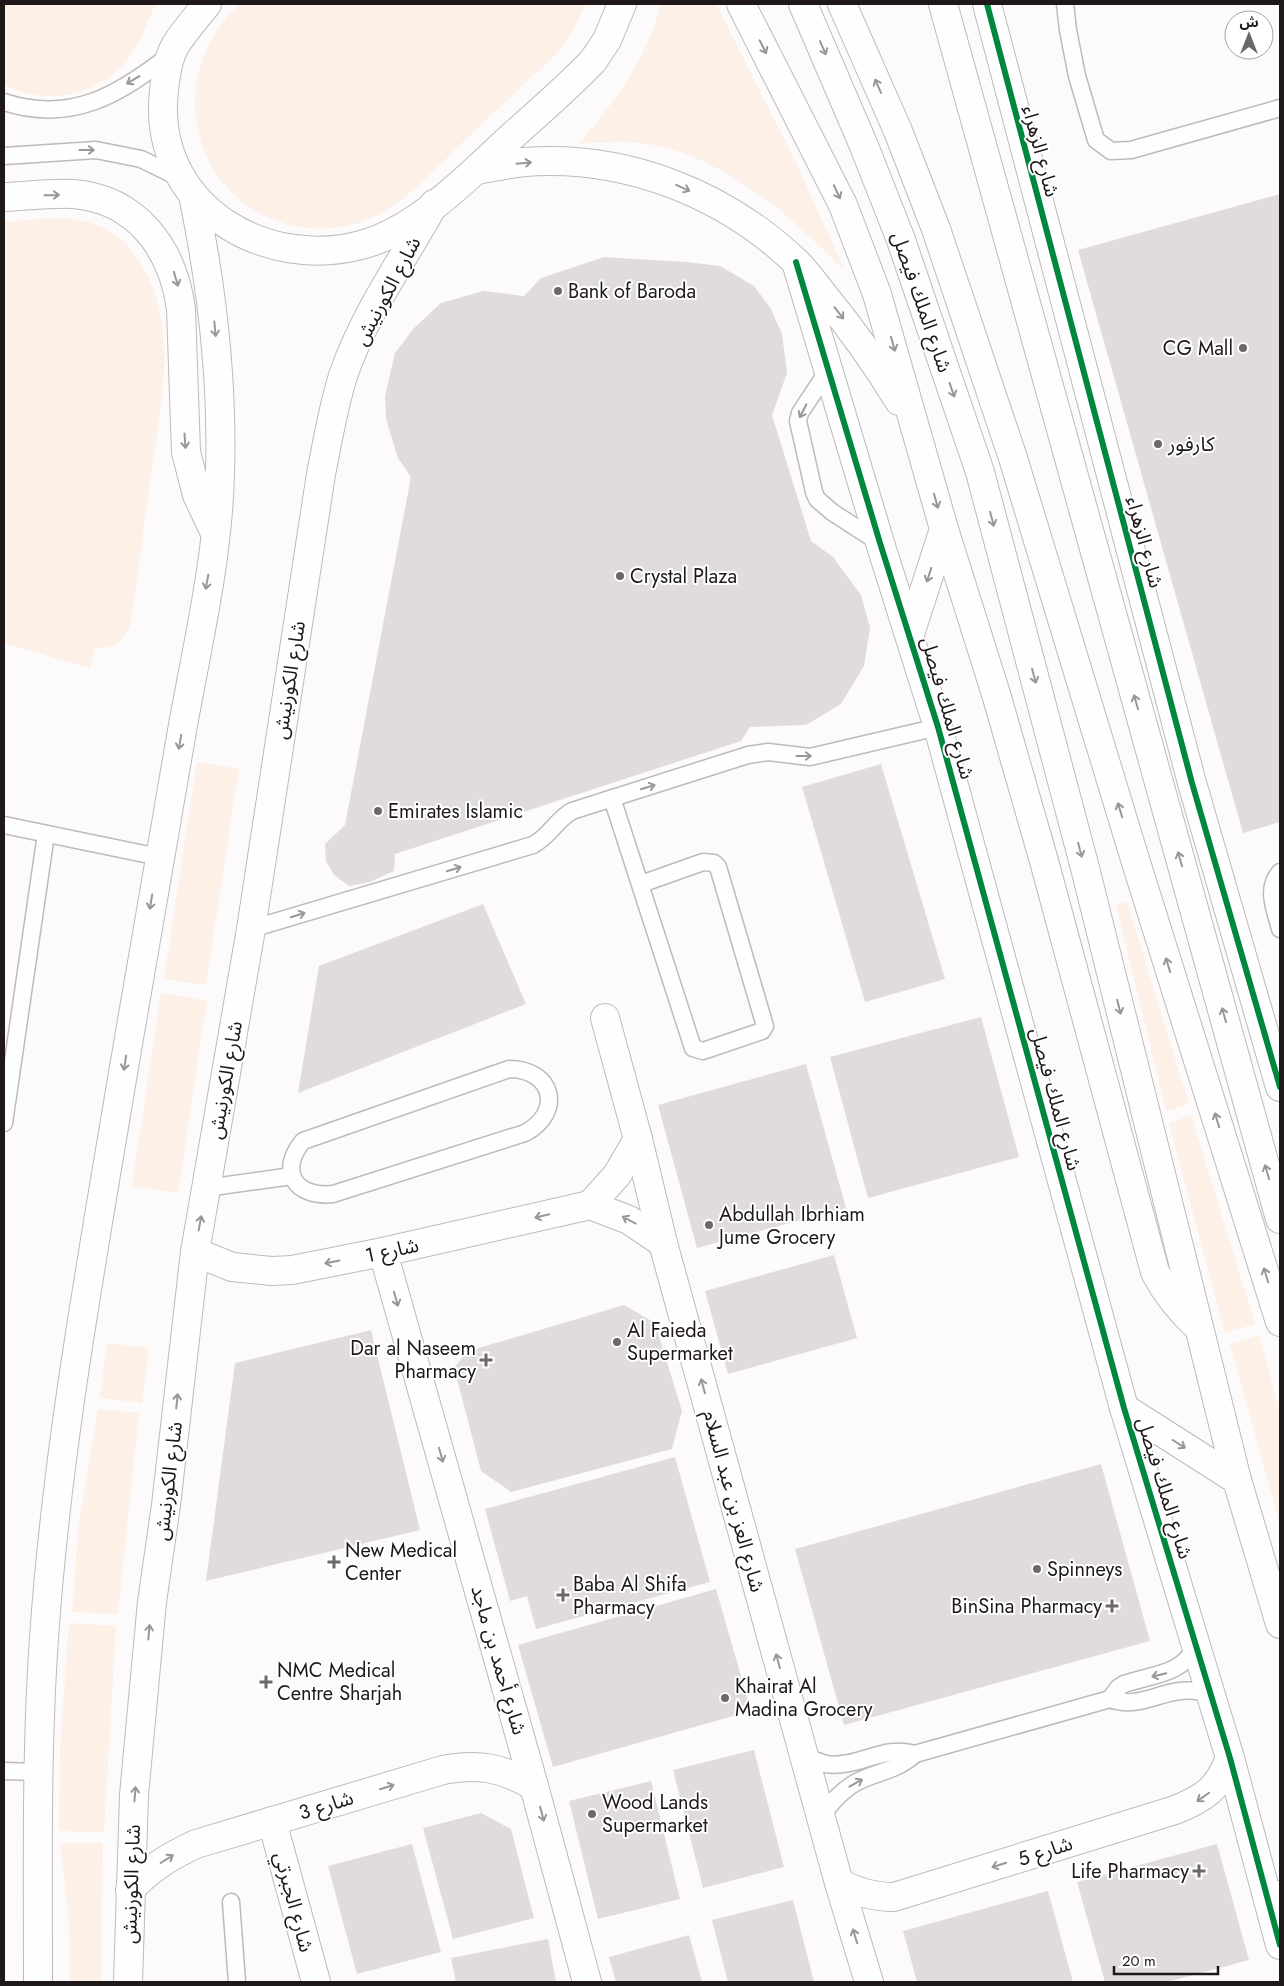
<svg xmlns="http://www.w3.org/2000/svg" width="1284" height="1986" viewBox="0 0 1284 1986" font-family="Jost,'Noto Sans Arabic',sans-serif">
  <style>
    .green { fill: #fdf0e7 }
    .building { fill: #e0dcde }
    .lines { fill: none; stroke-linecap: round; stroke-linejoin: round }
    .lane-casing { stroke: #bebaba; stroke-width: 19 }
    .street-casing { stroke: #bebaba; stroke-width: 30 }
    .secondary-casing { stroke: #bebaba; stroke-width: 30 }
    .primary-casing { stroke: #bebaba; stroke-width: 30 }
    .lane { stroke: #fffefe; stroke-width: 16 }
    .street { stroke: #fffefe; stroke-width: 28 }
    .secondary { stroke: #fffefe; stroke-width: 28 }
    .primary { stroke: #fffefe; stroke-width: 28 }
    .cycleway-casing { stroke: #fff; stroke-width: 9 }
    .cycleway { stroke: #00873e; stroke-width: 6 }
    .oneway { stroke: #9a9697 }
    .poi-dot { fill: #6c6768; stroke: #fff; stroke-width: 2 }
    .labels { text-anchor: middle; stroke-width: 4; stroke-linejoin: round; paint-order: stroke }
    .street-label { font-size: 20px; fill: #1f1819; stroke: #fff }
    .poi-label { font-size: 20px; fill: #1f1819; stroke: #fff; text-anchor: start }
  </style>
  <rect width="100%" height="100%" fill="#fcfafb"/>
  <g class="green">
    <path d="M4,4H155C147,22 141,43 128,59C99,95 46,108 4,84Z"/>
    <path d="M239,4H586L570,36L555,55C524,84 493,114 462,143C430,174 401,209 358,223C329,232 297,230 269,218C202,188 176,108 210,43C217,28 228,16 239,4Z"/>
    <path d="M661,4H716L795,160L845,271C793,219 735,165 662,147C634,140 606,142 578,144C615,103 647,58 661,4Z"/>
    <path d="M46,218C62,218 79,218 94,224C151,245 168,318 164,372C162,407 155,442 151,477C144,527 137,578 130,628C121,643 112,648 95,648L89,668L4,643V222Z"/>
    <path d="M197,762L239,768L206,985L164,979Z"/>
    <path d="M1127,902L1189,1104L1166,1111L1116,905Z"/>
    <path d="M161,993L207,1000L178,1193L132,1186Z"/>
    <path d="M1191,1115L1255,1324L1225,1333L1169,1124Z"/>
    <path d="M1259,1335L1280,1411V1524L1230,1344Z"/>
    <path d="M107,1343L149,1348L142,1403L100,1398Z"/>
    <path d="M98,1409L139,1413L118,1614L72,1612L78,1531Z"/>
    <path d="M69,1623L116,1626L104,1832L59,1831L60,1748Z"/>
    <path d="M60,1843H103L101,1982H70L69,1921Z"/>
  </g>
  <g class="building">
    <path d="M1280,194V822L1243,833L1078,250Z"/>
    <path d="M604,257L686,262L720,266L754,286L771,309L782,334L787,373L772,415L811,541L833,557L861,595L870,628L864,666L841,704L806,725L750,727L741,741L395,854L394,871L370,882L349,886L334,875L326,861L325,844L345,825L411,477L398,458L386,419L385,396L395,353L414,328L441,303L483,291L524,296L541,278Z"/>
    <path d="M881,764L945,979L865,1002L802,787Z"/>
    <path d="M483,904L526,1004L298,1093L319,966Z"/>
    <path d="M981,1017L1019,1157L868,1198L830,1057Z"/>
    <path d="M806,1064L846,1208L697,1248L658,1105Z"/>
    <path d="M834,1255L857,1338L728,1374L705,1291Z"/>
    <path d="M624,1305L655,1323L682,1411L672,1449L511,1492L481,1471L454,1367L469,1351Z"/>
    <path d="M371,1330L420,1530L206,1581L235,1363Z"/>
    <path d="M675,1457L710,1582L536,1629L527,1596L510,1601L485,1509Z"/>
    <path d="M1101,1464L1150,1641L844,1725L795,1549Z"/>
    <path d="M716,1589L751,1711L553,1767L518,1645Z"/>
    <path d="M754,1750L784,1867L703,1888L673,1770Z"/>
    <path d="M651,1781L680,1899L598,1919L569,1801Z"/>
    <path d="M481,1813L511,1829L534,1918L453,1939L423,1828Z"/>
    <path d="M412,1844L441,1952L357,1974L328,1866Z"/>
    <path d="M1217,1844L1249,1960L1167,1982H1105L1077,1882Z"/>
    <path d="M1048,1891L1073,1982H917L903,1931Z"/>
    <path d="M793,1900L814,1982H728L712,1920Z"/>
    <path d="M689,1935L702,1982H616L609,1957Z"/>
    <path d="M548,1939L556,1982H456L451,1958Z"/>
  </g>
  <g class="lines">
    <defs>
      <g id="lane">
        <path d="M1065,4L1068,30L1077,76L1096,140L1111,151L1131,150L1280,108"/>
        <path d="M4,102C71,124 119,95 171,54"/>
        <path d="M4,156L96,150L141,159L182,179"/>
        <path d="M829,369L800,413L798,421L814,492L817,499L832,512L880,543"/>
        <path d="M612,798L693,1048L703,1051L762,1031L765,1026L718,867L714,863L703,862L641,884"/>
        <path d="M4,825L159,857"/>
        <path d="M1280,872C1265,889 1275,909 1280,929"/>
        <path d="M251,929L533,845C551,835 556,820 572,811L748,755L768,752L810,757L938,727"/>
        <path d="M509,1069C553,1069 564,1112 525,1133L333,1194C295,1198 278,1171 303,1141Z"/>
        <path d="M4,1123L46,834"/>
        <path d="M206,1188L292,1176"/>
        <path d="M1110,1699L1118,1688L1124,1684C1152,1674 1181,1676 1196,1646"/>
        <path d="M804,1755C811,1759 819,1762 826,1764C857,1769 884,1744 915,1754"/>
        <path d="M4,1771L37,1772"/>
        <path d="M821,1816C831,1803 841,1791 855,1783C875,1772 897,1771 915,1754L1110,1699C1145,1712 1169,1680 1211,1694"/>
        <path d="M231,1902L237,1982"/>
      </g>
      <g id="street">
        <path d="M987,4L1192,783L1280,1087"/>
        <path d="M796,262L880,543L938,727L1124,1408L1230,1758L1280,1945"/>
        <path d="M605,1018L638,1139L663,1243L839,1883L869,1982"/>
        <path d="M590,1205L617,1175L638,1139"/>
        <path d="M195,1252L232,1267L272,1271L292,1270L383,1252L590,1205L629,1220L663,1243"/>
        <path d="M383,1252L534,1786L587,1982"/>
        <path d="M272,1821L316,1982"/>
        <path d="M839,1883C858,1892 873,1897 894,1897L1175,1810C1205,1798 1218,1789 1230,1758"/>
        <path d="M130,1890C149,1869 170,1856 196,1844L443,1770C480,1763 502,1768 534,1786"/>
      </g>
      <g id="secondary">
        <path d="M4,197C26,196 50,193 73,194C137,199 173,249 181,309L186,452L197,495L215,533"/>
        <path d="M38,1982C38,1867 36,1753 44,1638C57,1448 92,1260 123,1073C142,957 162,841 183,725C198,642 218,558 220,474C223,379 212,287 193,195"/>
        <path d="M128,1982L134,1795L152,1602L166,1505L195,1252L251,929L321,474C328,440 333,406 344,373C364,315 404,258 434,204"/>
      </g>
      <g id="primary">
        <path d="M207,4C197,17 184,31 175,46C166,62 164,86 163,104C160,210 267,270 361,245C416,231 469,176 510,138C538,113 567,88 593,61L607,40L622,4"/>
        <path d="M741,4L843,205L877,294L944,529L996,694L1044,861L1155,1272C1167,1295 1180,1311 1199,1328"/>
        <path d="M803,4L864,146L901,240L980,472L1085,868L1237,1480L1280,1624"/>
        <path d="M842,4L898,131L936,229L1013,458L1134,856L1280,1322"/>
        <path d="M943,4L1280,1219"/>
        <path d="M476,170C492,167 508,164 524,162C624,154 723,193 795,261C805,270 813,282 822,293C850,327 876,363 899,401"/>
        <path d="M910,634L944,529"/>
        <path d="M1124,1408L1237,1480"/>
        <path d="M1272,1915L1280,1895"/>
      </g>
    </defs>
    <use href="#lane" class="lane-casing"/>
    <use href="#street" class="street-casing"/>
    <use href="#secondary" class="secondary-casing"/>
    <use href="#primary" class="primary-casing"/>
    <use href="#lane" class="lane"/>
    <use href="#street" class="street"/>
    <use href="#secondary" class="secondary"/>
    <use href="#primary" class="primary"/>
    <defs>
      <g id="cycleway">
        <path d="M987,4L1192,783L1280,1087"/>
        <path d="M796,262L880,543L938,727L1124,1408L1230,1758L1280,1945"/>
      </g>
    </defs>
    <use href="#cycleway" class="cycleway-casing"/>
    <use href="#cycleway" class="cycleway"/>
  </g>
  <defs><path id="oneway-shaft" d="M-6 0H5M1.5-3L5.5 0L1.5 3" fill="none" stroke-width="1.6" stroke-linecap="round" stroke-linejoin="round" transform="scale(1.25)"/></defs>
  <g class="oneway">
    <use href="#oneway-shaft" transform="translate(763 47) rotate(63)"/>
    <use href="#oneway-shaft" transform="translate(823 48) rotate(66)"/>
    <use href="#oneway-shaft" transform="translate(133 80) rotate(149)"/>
    <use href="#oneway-shaft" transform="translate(878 86) rotate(-114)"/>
    <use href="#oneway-shaft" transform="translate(87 150)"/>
    <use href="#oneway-shaft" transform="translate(524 163) rotate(-5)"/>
    <use href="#oneway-shaft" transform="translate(683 188) rotate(24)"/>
    <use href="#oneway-shaft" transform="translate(837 192) rotate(65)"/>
    <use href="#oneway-shaft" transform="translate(52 195) rotate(-1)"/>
    <use href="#oneway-shaft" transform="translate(176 279) rotate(73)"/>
    <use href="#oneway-shaft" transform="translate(839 313) rotate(52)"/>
    <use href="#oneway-shaft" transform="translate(215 329) rotate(85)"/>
    <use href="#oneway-shaft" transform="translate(893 344) rotate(74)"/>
    <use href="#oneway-shaft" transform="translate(952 390) rotate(71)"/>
    <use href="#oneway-shaft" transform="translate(803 411) rotate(117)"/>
    <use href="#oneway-shaft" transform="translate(185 441) rotate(86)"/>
    <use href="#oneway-shaft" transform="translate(936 501) rotate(74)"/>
    <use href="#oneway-shaft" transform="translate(992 519) rotate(75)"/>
    <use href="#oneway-shaft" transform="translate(929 575) rotate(108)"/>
    <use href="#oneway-shaft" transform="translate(207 582) rotate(100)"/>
    <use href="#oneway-shaft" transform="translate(1034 676) rotate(75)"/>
    <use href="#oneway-shaft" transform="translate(1136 702) rotate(-106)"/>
    <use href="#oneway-shaft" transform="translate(180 742) rotate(100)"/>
    <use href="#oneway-shaft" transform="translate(804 756)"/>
    <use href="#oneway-shaft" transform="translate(648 787) rotate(-17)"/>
    <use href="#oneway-shaft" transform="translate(1120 810) rotate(-107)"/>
    <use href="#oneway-shaft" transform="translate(1080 850) rotate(75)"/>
    <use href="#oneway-shaft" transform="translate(1180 859) rotate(-106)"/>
    <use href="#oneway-shaft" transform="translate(454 869) rotate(-17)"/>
    <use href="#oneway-shaft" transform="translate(151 902) rotate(99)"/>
    <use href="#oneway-shaft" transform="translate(298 915) rotate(-17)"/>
    <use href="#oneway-shaft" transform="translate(1168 965) rotate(-107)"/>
    <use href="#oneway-shaft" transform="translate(1119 1007) rotate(76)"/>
    <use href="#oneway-shaft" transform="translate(1224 1015) rotate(-106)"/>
    <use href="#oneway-shaft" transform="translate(125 1063) rotate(99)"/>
    <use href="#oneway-shaft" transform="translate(1217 1120) rotate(-107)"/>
    <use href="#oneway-shaft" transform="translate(1267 1172) rotate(-106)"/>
    <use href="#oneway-shaft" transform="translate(542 1216) rotate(167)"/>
    <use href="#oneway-shaft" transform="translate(629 1220) rotate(-152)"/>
    <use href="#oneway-shaft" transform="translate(200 1223) rotate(-80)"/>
    <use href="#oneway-shaft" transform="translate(332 1262) rotate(168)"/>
    <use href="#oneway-shaft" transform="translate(1266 1275) rotate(-107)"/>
    <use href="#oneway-shaft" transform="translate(396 1299) rotate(74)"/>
    <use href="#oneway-shaft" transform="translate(703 1386) rotate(-105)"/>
    <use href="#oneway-shaft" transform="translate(177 1401) rotate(-84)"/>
    <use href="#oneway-shaft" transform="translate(1179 1444) rotate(32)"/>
    <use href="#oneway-shaft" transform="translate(441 1455) rotate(74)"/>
    <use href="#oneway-shaft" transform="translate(149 1632) rotate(-85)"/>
    <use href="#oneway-shaft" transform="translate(778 1661) rotate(-105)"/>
    <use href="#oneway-shaft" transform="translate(1159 1675) rotate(166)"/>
    <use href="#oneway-shaft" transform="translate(856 1783) rotate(-29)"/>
    <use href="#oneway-shaft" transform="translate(387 1787) rotate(-17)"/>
    <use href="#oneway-shaft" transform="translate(135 1794) rotate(-86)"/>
    <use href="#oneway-shaft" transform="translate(1203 1797) rotate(145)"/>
    <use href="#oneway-shaft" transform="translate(542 1814) rotate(75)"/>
    <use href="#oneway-shaft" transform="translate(167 1859) rotate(-32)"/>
    <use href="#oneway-shaft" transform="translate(999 1865) rotate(162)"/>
    <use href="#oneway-shaft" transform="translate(855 1936) rotate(-107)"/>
  </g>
  <g class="poi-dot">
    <circle cx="558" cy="291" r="5"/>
    <circle cx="1243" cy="348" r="5"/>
    <circle cx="1158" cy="444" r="5"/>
    <circle cx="620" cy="576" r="5"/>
    <circle cx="378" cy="811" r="5"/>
    <circle cx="709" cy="1225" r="5"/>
    <circle cx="617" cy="1342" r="5"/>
    <path d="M483.5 1352.5h5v5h5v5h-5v5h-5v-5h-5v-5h5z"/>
    <path d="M331.5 1554.5h5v5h5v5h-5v5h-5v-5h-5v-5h5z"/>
    <circle cx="1037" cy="1569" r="5"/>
    <path d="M560.5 1587.5h5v5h5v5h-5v5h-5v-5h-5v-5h5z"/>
    <path d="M1109.5 1598.5h5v5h5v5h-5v5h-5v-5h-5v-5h5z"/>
    <path d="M263.5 1674.5h5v5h5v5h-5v5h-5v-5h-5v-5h5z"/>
    <circle cx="725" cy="1698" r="5"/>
    <circle cx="592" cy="1814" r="5"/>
    <path d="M1196.5 1863.5h5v5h5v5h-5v5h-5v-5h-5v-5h5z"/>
  </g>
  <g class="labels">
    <g class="street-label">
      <text transform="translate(1041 151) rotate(75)" y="7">شارع الزهراء</text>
      <text transform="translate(387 291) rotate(-62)" y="7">شارع الكورنيش</text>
      <text transform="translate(922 302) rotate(71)" y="7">شارع الملك فيصل</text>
      <text transform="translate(1145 542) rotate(75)" y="7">شارع الزهراء</text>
      <text transform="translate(289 680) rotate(-81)" y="7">شارع الكورنيش</text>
      <text transform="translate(948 708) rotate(74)" y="7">شارع الملك فيصل</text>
      <text transform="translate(225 1080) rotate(-80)" y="7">شارع الكورنيش</text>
      <text transform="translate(1056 1099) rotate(75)" y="7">شارع الملك فيصل</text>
      <text transform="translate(392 1250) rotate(-12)" y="7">شارع 1</text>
      <text transform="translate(168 1481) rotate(-83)" y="7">شارع الكورنيش</text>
      <text transform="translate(1165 1488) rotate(73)" y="7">شارع الملك فيصل</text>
      <text transform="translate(734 1501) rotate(75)" y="7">شارع العز بن عبد السلام</text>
      <text transform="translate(499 1660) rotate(74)" y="7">شارع أحمد بن ماجد</text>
      <text transform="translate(326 1805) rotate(-17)" y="7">شارع 3</text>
      <text transform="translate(1045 1851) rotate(-18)" y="7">شارع 5</text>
      <text transform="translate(131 1884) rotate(-88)" y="7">شارع الكورنيش</text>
      <text transform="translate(294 1902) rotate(75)" y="7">شارع الجبرتي</text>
    </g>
    <g class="poi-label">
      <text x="568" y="298">Bank of Baroda</text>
      <text x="1233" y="355" text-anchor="end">CG Mall</text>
      <text x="1168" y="451">كارفور</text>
      <text x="630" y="583">Crystal Plaza</text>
      <text x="388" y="818">Emirates Islamic</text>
      <text x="719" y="1221">Abdullah Ibrhiam<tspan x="719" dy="23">Jume Grocery</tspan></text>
      <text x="627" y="1337">Al Faieda<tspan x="627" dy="23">Supermarket</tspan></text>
      <text x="476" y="1355" text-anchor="end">Dar al Naseem<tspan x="476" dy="23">Pharmacy</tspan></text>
      <text x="345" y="1557">New Medical<tspan x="345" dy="23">Center</tspan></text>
      <text x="1047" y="1576">Spinneys</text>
      <text x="573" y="1591">Baba Al Shifa<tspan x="573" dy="23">Pharmacy</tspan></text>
      <text x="1102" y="1613" text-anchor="end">BinSina Pharmacy</text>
      <text x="277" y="1677">NMC Medical<tspan x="277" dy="23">Centre Sharjah</tspan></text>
      <text x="735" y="1693">Khairat Al<tspan x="735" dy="23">Madina Grocery</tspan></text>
      <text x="602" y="1809">Wood Lands<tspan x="602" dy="23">Supermarket</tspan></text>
      <text x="1189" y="1878" text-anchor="end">Life Pharmacy</text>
    </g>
  </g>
  <rect width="1284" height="1986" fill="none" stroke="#1f1819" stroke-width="10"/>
  <g transform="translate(1249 35)"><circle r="24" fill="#ffffff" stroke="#a5a3a3"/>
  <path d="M0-4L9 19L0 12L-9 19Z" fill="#6c6768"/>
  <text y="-8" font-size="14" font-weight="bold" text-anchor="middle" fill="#1f1819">ش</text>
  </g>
  <path d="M1114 1966v8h104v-8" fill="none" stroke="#1f1819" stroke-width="2.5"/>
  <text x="1122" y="1966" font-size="15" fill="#1f1819" stroke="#ffffff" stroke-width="4" paint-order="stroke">20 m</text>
</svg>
